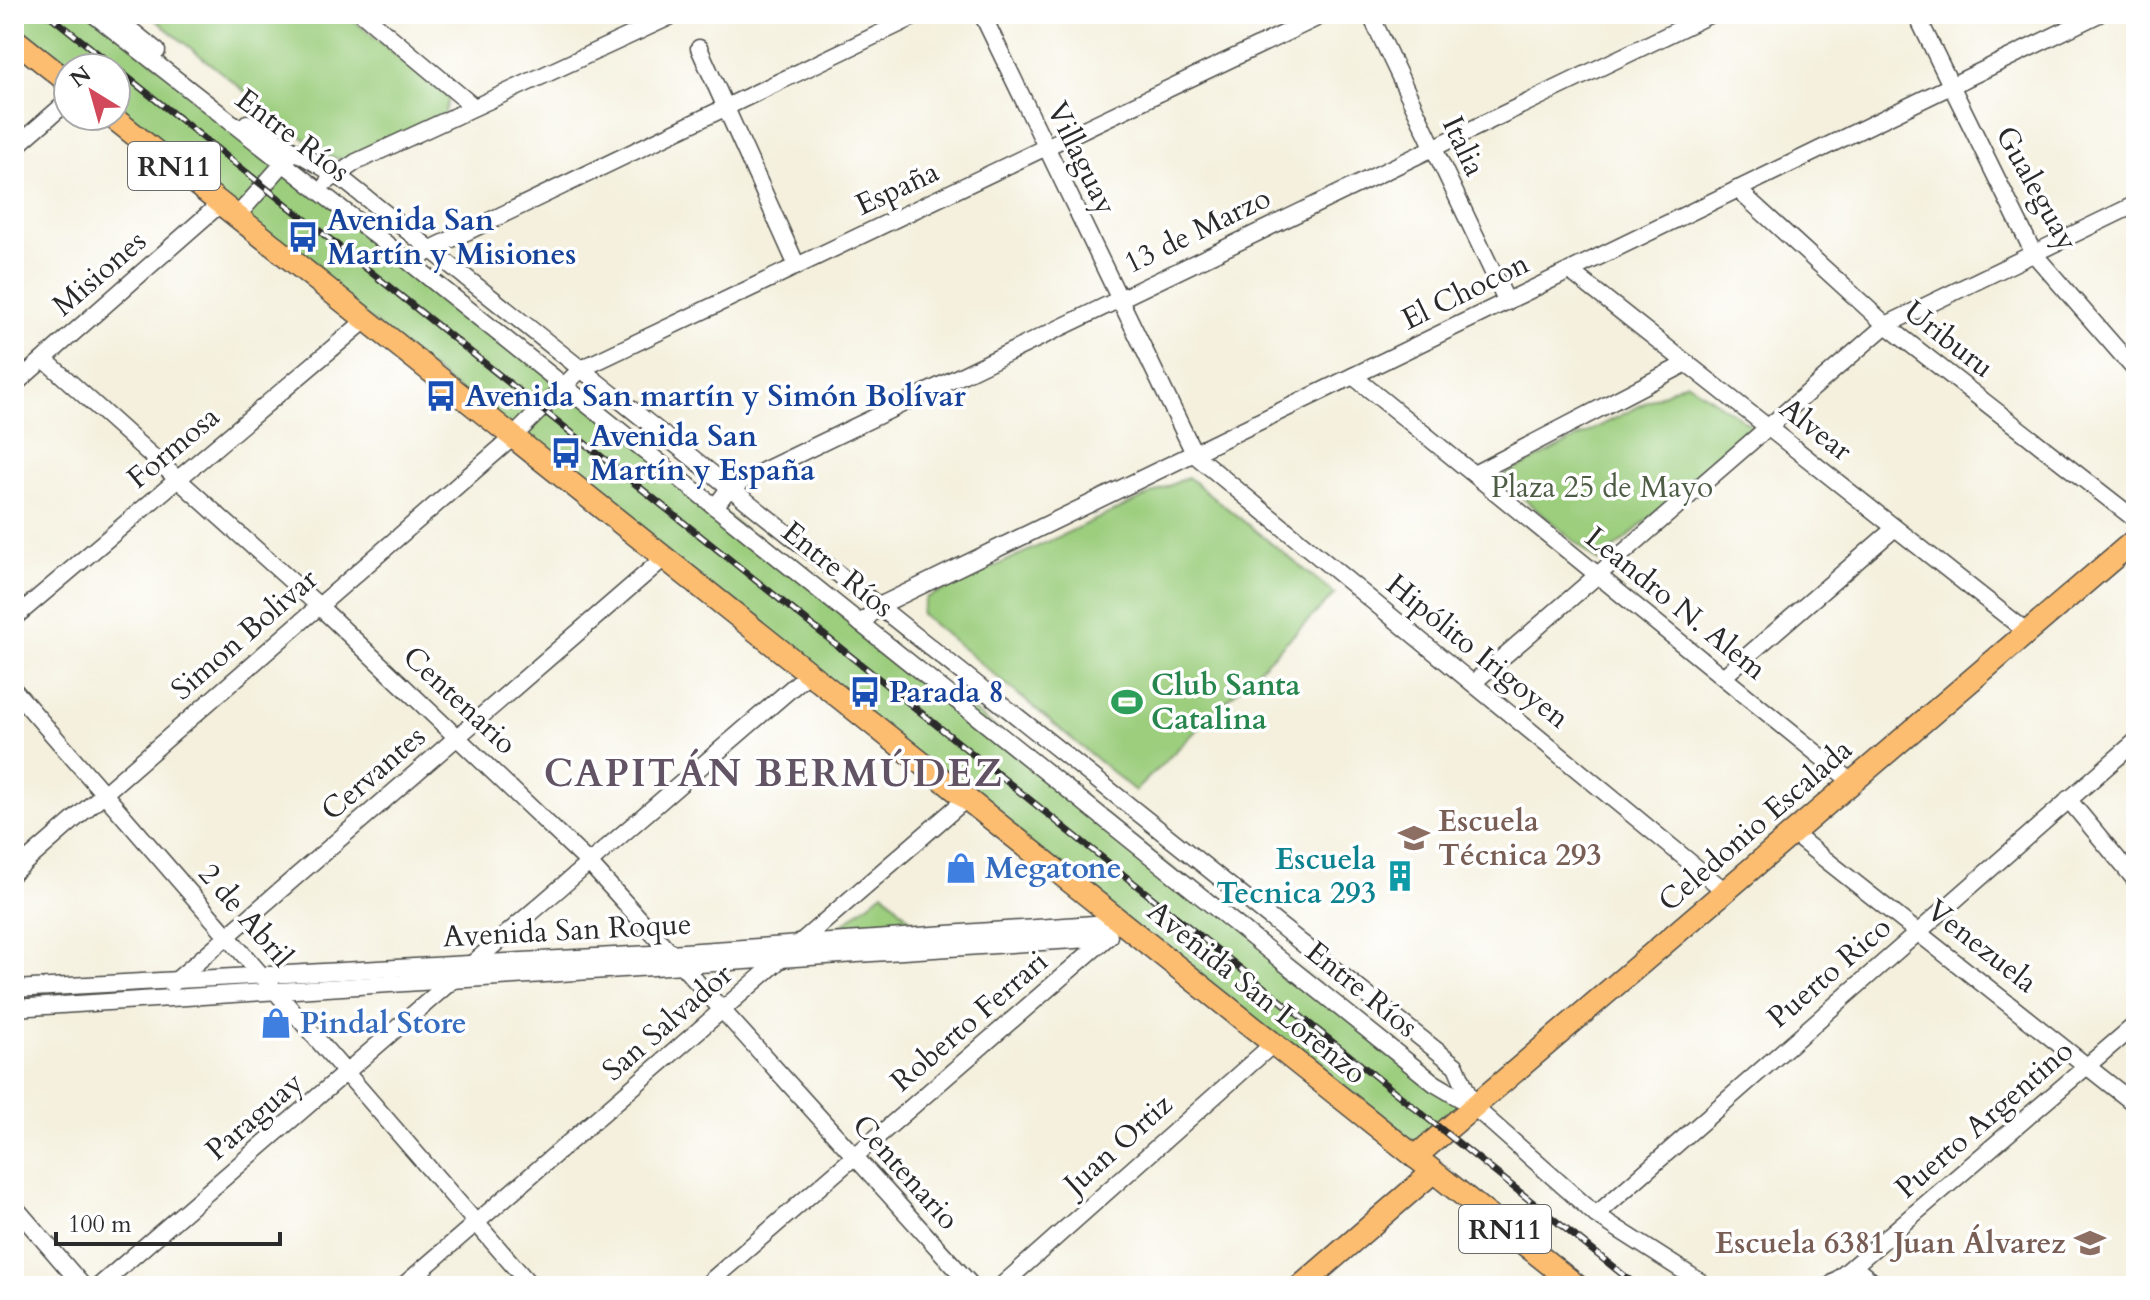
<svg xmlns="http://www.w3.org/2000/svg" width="2150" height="1300" viewBox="0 0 2150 1300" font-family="Cardo,serif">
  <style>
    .green { fill: #9cce7e; stroke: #647c54; stroke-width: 2 }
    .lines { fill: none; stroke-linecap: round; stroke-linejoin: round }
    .minor-casing { stroke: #494946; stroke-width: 19 }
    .major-casing { stroke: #494946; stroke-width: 25 }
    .minor { stroke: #fff; stroke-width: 16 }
    .major { stroke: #fcbd6f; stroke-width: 22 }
    .rail-casing { stroke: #2b2b2b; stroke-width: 7 }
    .rail { stroke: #fff; stroke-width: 4; stroke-dasharray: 12; stroke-linecap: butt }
    .labels { text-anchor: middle; stroke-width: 7; stroke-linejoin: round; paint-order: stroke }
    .shield { fill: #fff; stroke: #6b6b6b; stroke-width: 2 }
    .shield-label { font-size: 28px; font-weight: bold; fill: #2b2b2b }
    .street-label { font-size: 30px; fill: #2b2b2b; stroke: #fff }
    .transit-label { font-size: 30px; font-weight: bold; fill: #164399; stroke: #fff; text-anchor: start }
    .park-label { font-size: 30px; fill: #4d5c44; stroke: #fff }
    .leisure-label { font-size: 30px; font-weight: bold; fill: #27864d; stroke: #fff; text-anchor: start }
    .education-label { font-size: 30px; font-weight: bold; fill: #785e54; stroke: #fff; text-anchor: start }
    .culture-label { font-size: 30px; font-weight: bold; fill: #0d838f; stroke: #fff; text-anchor: end }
    .shop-label { font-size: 30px; font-weight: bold; fill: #366cbe; stroke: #fff; text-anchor: start }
    .district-label { font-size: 38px; font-weight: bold; letter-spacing: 2px; fill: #625465; stroke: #fff }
  </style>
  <rect width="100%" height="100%" fill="#fff"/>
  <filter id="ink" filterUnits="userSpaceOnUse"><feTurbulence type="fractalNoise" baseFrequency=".0125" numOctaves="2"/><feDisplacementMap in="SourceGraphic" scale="16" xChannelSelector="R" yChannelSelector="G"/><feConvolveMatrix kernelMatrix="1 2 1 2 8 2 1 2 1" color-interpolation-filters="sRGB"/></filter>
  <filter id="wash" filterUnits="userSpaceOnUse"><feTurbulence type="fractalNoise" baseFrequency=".006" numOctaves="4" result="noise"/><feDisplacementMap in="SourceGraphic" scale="32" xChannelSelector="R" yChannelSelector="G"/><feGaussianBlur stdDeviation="1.8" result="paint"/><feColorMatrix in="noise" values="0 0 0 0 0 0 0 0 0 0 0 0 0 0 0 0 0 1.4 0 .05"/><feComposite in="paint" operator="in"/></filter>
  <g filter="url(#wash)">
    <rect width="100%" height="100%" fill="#f4f0dd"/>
    <g class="green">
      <path d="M14,14H93L1473,1106L1415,1157L116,116V68H68L14,39Z"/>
      <path d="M148,14H346L449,98L444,116L349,161L326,156Z"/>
      <path d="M1686,382L1754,427L1599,562L1499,478Z"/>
      <path d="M1188,477L1335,594L1135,791L921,614L926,598Z"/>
      <path d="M883,892L922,931L839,937L832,933Z"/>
    </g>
  </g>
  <g filter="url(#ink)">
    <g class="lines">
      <defs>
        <g id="minor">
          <path d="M93,14L412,264L1434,1083L1473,1106L1596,1215L1707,1286"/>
          <path d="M111,14L157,51"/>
          <path d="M363,14L474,107"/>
          <path d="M982,14L1195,455L1725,891"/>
          <path d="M1370,14L1507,302"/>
          <path d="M1916,14L2034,254L2136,371"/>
          <path d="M699,48L797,266"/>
          <path d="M247,123L341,178L1456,1066L1473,1106"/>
          <path d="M14,148L68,101"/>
          <path d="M328,181L356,162L676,14"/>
          <path d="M1737,189L1886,325L2136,520"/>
          <path d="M237,216L289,157"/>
          <path d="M412,264L431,249L920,14"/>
          <path d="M1570,271L2027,632"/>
          <path d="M44,359L319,606L589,863L972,1286"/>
          <path d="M1353,376L1852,782"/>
          <path d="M14,385L221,203"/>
          <path d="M1474,474L1687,363"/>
          <path d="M715,507L730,487L1711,14"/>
          <path d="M14,618L367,319"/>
          <path d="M861,624L879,606L2099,14"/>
          <path d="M1723,677L1895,528"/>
          <path d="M1473,683L1886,325L2136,204"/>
          <path d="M14,690L531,1286"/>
          <path d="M2068,799L2136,881"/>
          <path d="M1792,833L2136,1105"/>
          <path d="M14,872L512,438L581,369L1325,14"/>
          <path d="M473,963L808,674"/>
          <path d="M172,984L664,558"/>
          <path d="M14,989L669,953L1123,922"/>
          <path d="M14,1008L1106,938"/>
          <path d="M14,1206L83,1286"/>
          <path d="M1596,1215L2136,741"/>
          <path d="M1855,1268L1878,1286"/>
          <path d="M99,1286L455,978"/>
          <path d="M403,1286L966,799"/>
          <path d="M705,1286L1109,936"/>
          <path d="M1001,1286L1273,1044"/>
          <path d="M1830,1286L2136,1024"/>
        </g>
        <g id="major">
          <path d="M14,39L68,82"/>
          <path d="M111,116L1577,1286"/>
          <path d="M1415,1157L2136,539"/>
          <path d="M1301,1286L1433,1172"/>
        </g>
      </defs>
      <use href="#minor" class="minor-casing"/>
      <use href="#major" class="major-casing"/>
      <use href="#minor" class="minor"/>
      <use href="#major" class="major"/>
      <defs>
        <g id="rail">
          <path d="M48,14L116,68"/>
          <path d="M116,68L1637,1286"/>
        </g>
      </defs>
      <use href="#rail" class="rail-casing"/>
      <use href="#rail" class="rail"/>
    </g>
  </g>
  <defs>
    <symbol id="bus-bare" viewBox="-9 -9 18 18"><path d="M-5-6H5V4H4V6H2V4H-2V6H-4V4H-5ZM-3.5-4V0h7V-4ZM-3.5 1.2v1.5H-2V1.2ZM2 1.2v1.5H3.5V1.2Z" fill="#1a4fb4" stroke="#fff" stroke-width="2.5" paint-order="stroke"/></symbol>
    <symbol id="stadium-bare" viewBox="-9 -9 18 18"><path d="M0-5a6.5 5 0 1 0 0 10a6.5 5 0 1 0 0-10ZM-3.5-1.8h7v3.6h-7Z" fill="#2e9e5b" stroke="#fff" stroke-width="2.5" paint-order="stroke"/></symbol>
    <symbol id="school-bare" viewBox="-9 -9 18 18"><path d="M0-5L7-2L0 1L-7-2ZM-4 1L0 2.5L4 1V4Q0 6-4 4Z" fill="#8d6e63" stroke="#fff" stroke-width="2.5" paint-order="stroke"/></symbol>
    <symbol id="shop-bare" viewBox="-9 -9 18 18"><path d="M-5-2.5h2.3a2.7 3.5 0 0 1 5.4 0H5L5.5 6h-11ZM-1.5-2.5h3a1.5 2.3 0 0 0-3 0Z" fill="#3f7fe0" stroke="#fff" stroke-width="2.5" paint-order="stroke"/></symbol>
    <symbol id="building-bare" viewBox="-9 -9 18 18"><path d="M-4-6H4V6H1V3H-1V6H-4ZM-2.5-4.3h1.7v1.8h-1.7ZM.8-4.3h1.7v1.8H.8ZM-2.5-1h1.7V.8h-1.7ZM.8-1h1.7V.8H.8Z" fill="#0f9aa8" stroke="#fff" stroke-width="2.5" paint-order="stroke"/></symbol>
  </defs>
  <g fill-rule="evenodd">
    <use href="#bus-bare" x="281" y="215" width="44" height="44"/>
    <use href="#bus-bare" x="419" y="374" width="44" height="44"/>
    <use href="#bus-bare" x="544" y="431" width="44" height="44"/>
    <use href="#bus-bare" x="843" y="670" width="44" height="44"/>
    <use href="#stadium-bare" x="1105" y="680" width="44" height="44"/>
    <use href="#school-bare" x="1392" y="816" width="44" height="44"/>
    <use href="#shop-bare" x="939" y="846" width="44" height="44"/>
    <use href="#building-bare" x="1378" y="854" width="44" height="44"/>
    <use href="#shop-bare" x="254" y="1001" width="44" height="44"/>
    <use href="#school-bare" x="2068" y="1221" width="44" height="44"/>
  </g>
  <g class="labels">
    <g class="shield">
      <rect x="128" y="142" width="92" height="48" rx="6"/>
      <rect x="1459" y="1205" width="92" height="48" rx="6"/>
    </g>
    <g class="shield-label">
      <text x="174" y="176">RN11</text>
      <text x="1505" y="1239">RN11</text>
    </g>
    <g class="street-label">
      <text transform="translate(293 135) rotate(37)" y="10">Entre Ríos</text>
      <text transform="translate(1464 146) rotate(65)" y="10">Italia</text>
      <text transform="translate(1082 158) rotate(64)" y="10">Villaguay</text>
      <text transform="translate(897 188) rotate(-25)" y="10">España</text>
      <text transform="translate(2037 188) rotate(61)" y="10">Gualeguay</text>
      <text transform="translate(1197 230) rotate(-26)" y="10">13 de Marzo</text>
      <text transform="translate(99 273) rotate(-41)" y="10">Misiones</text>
      <text transform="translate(1465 291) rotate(-26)" y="10">El Chocon</text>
      <text transform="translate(1949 339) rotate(38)" y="10">Uriburu</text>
      <text transform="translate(1816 429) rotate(38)" y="10">Alvear</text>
      <text transform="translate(173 447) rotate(-40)" y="10">Formosa</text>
      <text transform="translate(838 569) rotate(39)" y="10">Entre Ríos</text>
      <text transform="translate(1676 603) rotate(39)" y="10">Leandro N. Alem</text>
      <text transform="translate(244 634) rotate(-41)" y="10">Simon Bolivar</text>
      <text transform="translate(1478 651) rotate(39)" y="10">Hipólito Irigoyen</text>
      <text transform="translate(460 700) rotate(43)" y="10">Centenario</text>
      <text transform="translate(373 773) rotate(-41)" y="10">Cervantes</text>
      <text transform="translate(1755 825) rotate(-41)" y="10">Celedonio Escalada</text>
      <text transform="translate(246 915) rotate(49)" y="10">2 de Abril</text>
      <text transform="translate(567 930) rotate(-3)" y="10">Avenida San Roque</text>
      <text transform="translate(1982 946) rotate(38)" y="10">Venezuela</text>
      <text transform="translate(1829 972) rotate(-41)" y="10">Puerto Rico</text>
      <text transform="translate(1362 989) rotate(39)" y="10">Entre Ríos</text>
      <text transform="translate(1257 992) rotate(39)" y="10">Avenida San Lorenzo</text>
      <text transform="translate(969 1021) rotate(-41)" y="10">Roberto Ferrari</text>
      <text transform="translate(667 1022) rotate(-41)" y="10">San Salvador</text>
      <text transform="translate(254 1116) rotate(-41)" y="10">Paraguay</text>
      <text transform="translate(1984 1119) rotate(-41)" y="10">Puerto Argentino</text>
      <text transform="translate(1118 1144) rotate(-42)" y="10">Juan Ortiz</text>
      <text transform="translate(906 1172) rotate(48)" y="10">Centenario</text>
    </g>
    <g class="transit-label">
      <text x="327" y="230">Avenida San<tspan x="327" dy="34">Martín y Misiones</tspan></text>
      <text x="465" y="406">Avenida San martín y Simón Bolívar</text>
      <text x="590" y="446">Avenida San<tspan x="590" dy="34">Martín y España</tspan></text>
      <text x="889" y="702">Parada 8</text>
    </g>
    <g class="park-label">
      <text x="1602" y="497">Plaza 25 de Mayo</text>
    </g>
    <g class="leisure-label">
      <text x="1151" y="695">Club Santa<tspan x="1151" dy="34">Catalina</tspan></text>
    </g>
    <g class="education-label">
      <text x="1438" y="831">Escuela<tspan x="1438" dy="34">Técnica 293</tspan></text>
      <text x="2066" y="1253" text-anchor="end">Escuela 6381 Juan Álvarez</text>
    </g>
    <g class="culture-label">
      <text x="1376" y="869">Escuela<tspan x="1376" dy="34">Tecnica 293</tspan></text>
    </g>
    <g class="shop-label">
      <text x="985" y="878">Megatone</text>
      <text x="300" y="1033">Pindal Store</text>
    </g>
    <g class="district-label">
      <text x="774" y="786">CAPITÁN BERMÚDEZ</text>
    </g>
  </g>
  <rect width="2150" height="1300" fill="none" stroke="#fff" stroke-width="48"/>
  <g transform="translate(92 92) rotate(323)"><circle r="38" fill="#ffffff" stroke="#aaaaaa" stroke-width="2"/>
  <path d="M0-6L14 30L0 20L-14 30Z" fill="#d1495b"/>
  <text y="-12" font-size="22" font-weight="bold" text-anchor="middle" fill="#2b2b2b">N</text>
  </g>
  <path d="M56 1232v12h224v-12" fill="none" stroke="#2b2b2b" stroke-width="4"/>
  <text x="68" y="1232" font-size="24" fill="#2b2b2b" stroke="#ffffff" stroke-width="6" paint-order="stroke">100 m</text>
</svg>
